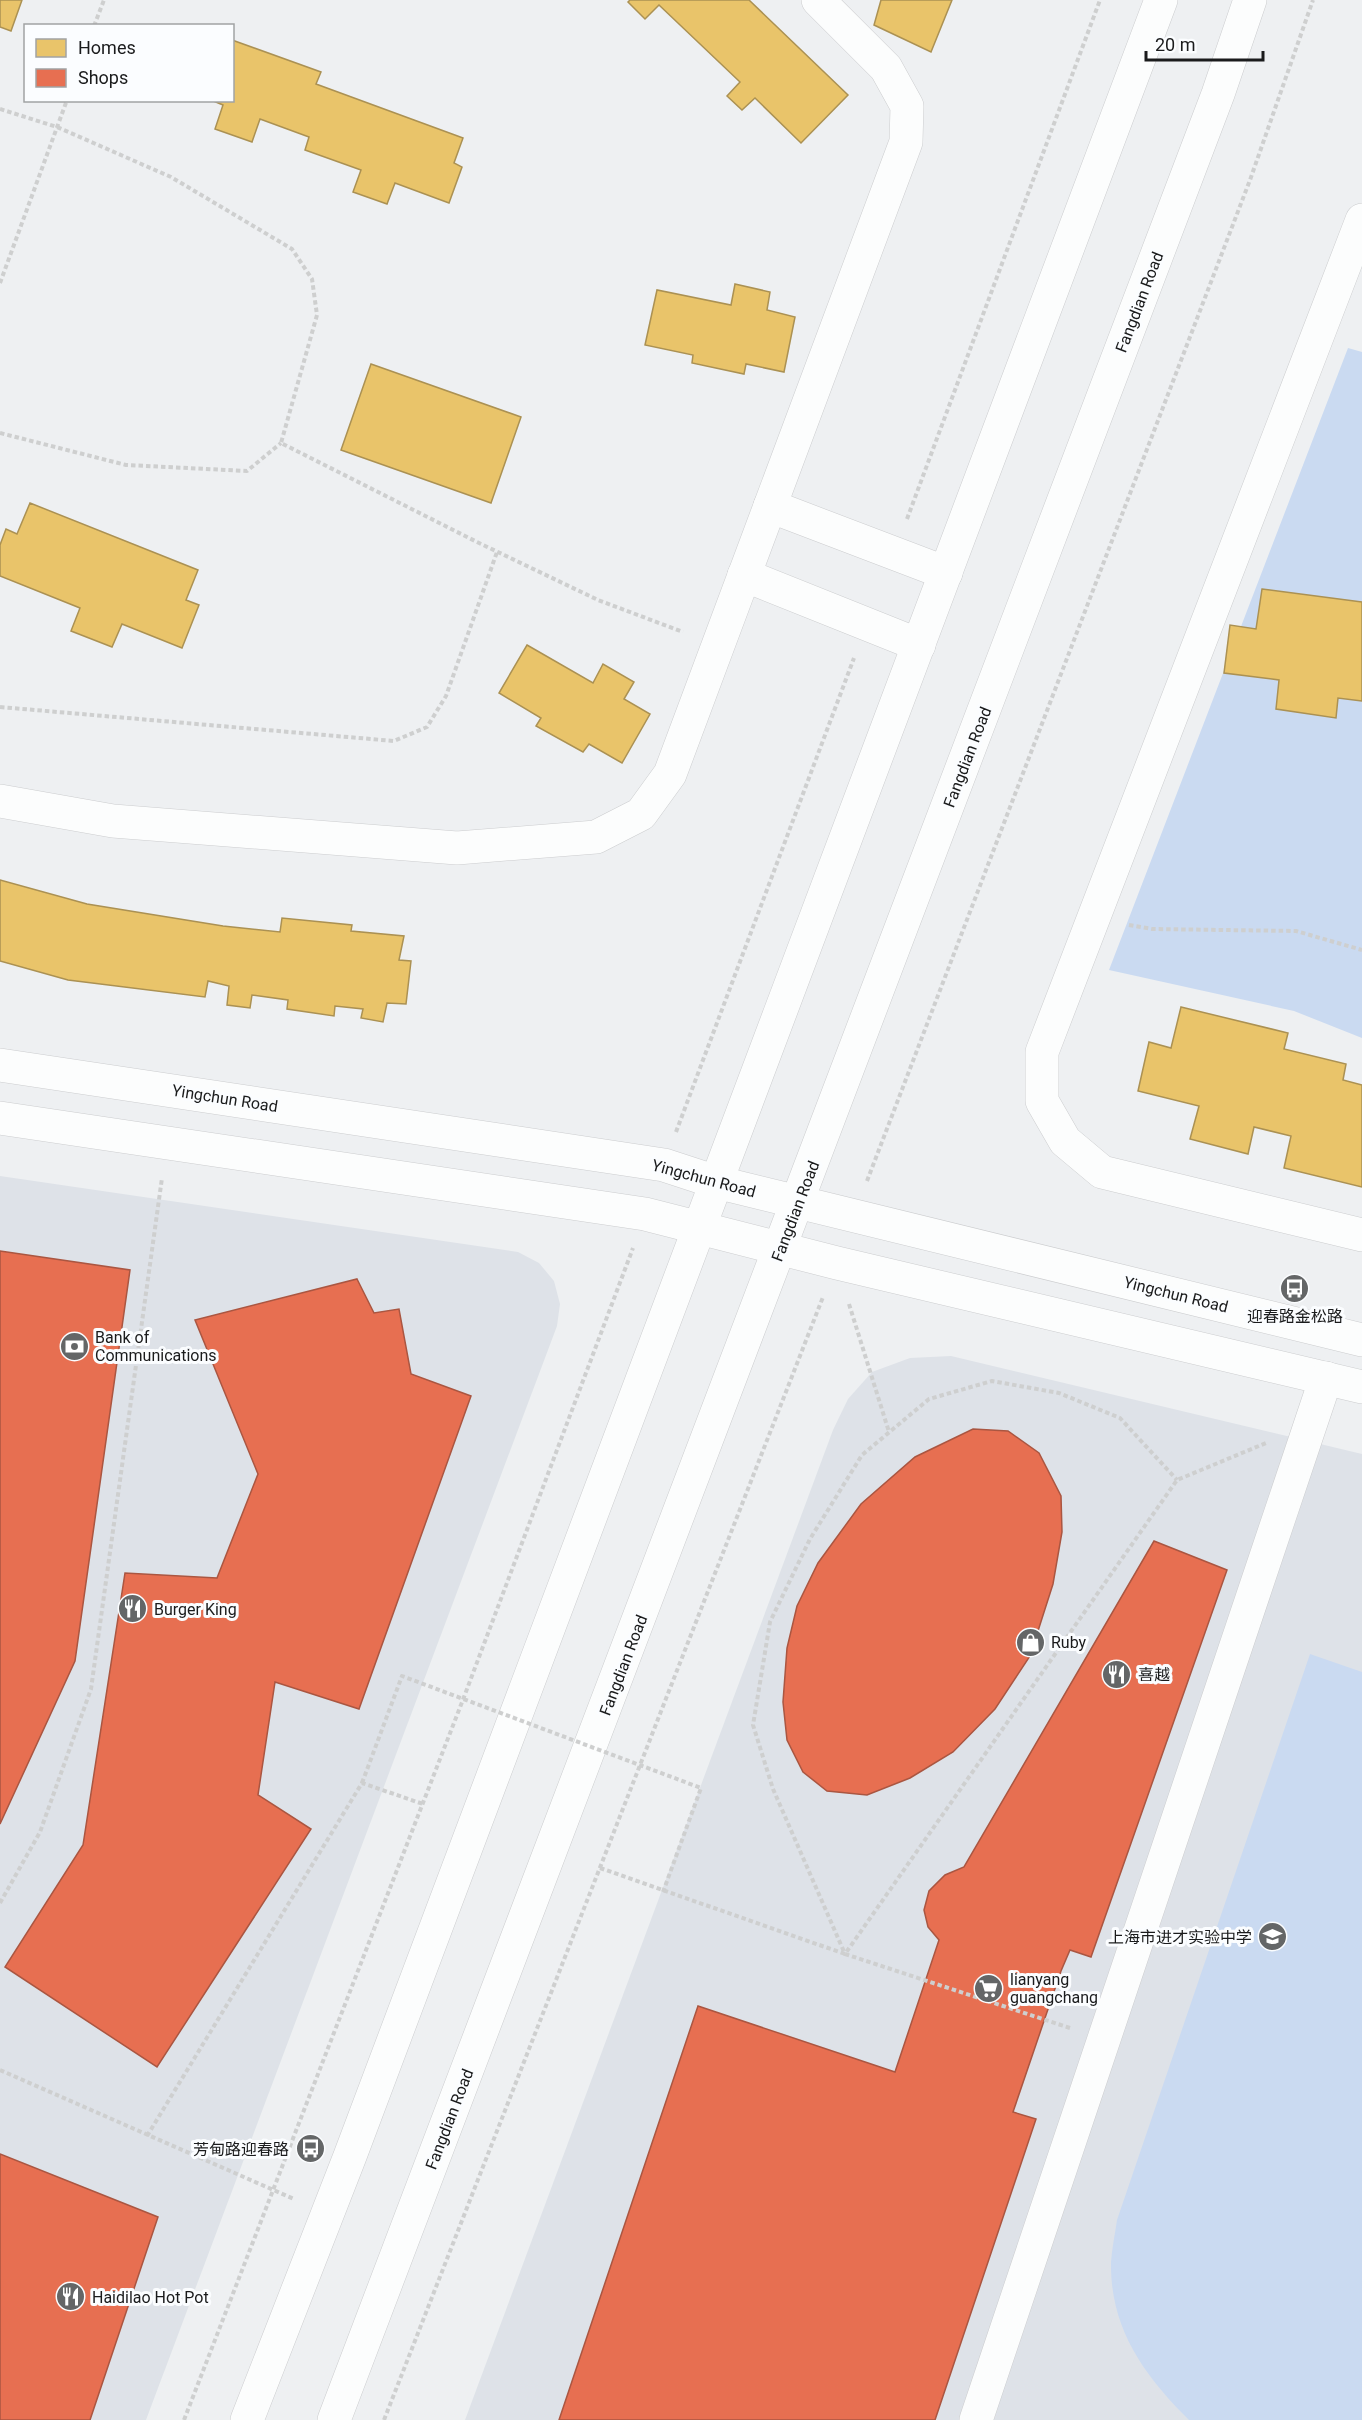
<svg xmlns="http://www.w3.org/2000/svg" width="1362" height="2420" viewBox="0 0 1362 2420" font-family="Roboto,'Noto Sans SC',sans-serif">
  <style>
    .built { fill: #dee2e8 }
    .green { fill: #cadaf1 }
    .homes { fill: #e9c46a; stroke: #ab9153; stroke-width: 1.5 }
    .shops { fill: #e76f51; stroke: #aa5641; stroke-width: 1.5 }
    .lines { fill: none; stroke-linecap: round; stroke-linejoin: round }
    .minor-casing { stroke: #cccdcf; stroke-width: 34 }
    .major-casing { stroke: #cccdcf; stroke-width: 34 }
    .path { stroke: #cecfcf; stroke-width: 4; stroke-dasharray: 4.5 3; stroke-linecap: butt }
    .minor { stroke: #fcfdfd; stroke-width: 33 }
    .major { stroke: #fcfdfd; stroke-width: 33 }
    .path-bridge { stroke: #cecfcf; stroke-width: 4; stroke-dasharray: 4.5 3; stroke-linecap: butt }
    .labels { text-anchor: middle; stroke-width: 6; stroke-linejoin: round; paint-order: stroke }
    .street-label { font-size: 16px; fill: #1a1b1c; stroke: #fbfdff }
    .poi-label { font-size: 16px; fill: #1a1b1c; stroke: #fbfdff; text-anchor: start }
  </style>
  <rect width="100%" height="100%" fill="#eef0f2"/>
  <g class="built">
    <path d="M0,1176L518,1252L539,1263L554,1281L560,1304L557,1326L146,2420H0Z"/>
    <path d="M951,1356L1362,1454V2420H465L833,1430L848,1399L872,1372L910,1358Z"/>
  </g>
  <g class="green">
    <path d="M1348,348L1362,352V1038L1294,1011L1109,970Z"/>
    <path d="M1310,1654L1362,1672V2420H1189C1144,2375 1110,2329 1111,2262C1112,2248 1115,2234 1117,2220Z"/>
  </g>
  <g class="homes">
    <path d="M0,0H22L11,31L0,27Z"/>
    <path d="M630,0H749L848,95L801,143L755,98L742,110L727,96L740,82L659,5L645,19L628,2Z"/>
    <path d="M881,0H952L931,52L874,25Z"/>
    <path d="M232,40L321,72L316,84L463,138L454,163L462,167L449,203L395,183L387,204L353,192L361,170L305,150L309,137L260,119L252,142L215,129L223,105L211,100H232Z"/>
    <path d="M735,284L770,292L767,310L795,317L784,372L746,364L744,374L692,363L693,355L645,345L657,290L731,305Z"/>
    <path d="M371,364L521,417L491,503L341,450Z"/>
    <path d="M30,503L198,570L186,600L199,605L182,648L122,624L112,647L71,631L80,608L0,576V545L6,529L17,534Z"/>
    <path d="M1262,589L1362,602V701L1338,698L1336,718L1276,709L1279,680L1224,673L1230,625L1256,629Z"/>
    <path d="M527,645L593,683L603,664L634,682L624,699L650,714L622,763L589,744L583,752L536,726L541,718L499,693Z"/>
    <path d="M0,880L87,904L223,926L280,932L282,918L352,925L351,931L404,936L399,960L411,961L406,1004L387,1003L383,1022L361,1018L363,1009L335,1006L334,1016L287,1009L288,1000L252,995L250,1008L227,1005L229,986L208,981L205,997L68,980L0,961Z"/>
    <path d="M1181,1007L1288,1033L1284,1049L1346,1064L1343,1080L1362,1085V1187L1284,1168L1291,1136L1254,1127L1248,1154L1190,1139L1199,1106L1138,1091L1149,1042L1171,1048Z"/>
  </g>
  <g class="shops">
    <path d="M0,1251L130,1270L75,1661L0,1824Z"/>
    <path d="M357,1279L374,1313L399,1309L411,1374L471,1396L359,1709L275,1682L258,1795L311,1829L157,2067L5,1967L83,1845L125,1573L217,1578L258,1474L195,1320Z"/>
    <path d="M973,1429L1008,1431L1039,1453L1061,1496L1062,1532L1053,1584L1030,1656L995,1709L953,1752L910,1778L867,1795L827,1791L803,1772L787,1740L783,1702L787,1648L797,1606L818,1563L861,1504L915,1457Z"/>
    <path d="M1154,1541L1227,1570L1091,1957L1070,1950L1061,1971L1013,2112L1036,2119L935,2420H559L698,2006L895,2072L939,1940L928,1927L924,1910L929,1891L945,1875L964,1867Z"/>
    <path d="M0,2154L158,2217L90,2420H0Z"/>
  </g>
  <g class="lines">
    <defs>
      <g id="minor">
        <path d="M1362,220L1042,1052V1101L1065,1141L1102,1172L1362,1235"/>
        <path d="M770,506L946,573"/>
        <path d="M744,575L919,645"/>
        <path d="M0,801L113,821L457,848L596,837L641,814L670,774L906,142L907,106L886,68L818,0"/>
        <path d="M0,1065L664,1165L716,1182L1362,1340"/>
        <path d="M0,1118L645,1214L837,1263L1362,1387"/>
        <path d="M976,2420L1326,1378"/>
      </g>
      <g id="major">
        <path d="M247,2420L350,2156L1161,0"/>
        <path d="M334,2420L1218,94L1250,0"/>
      </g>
    </defs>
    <use href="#minor" class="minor-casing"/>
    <use href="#major" class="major-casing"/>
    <g class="path">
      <path d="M94,26L104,0"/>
      <path d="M0,109L57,127L171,177L292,249L312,279L317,315L281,443L477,542L598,600L683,632"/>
      <path d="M0,283L67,100"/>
      <path d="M0,433L126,465L247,471L281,443"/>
      <path d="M907,519L1100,0"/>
      <path d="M0,707L394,741L427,727L446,696L497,552"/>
      <path d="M1129,925L1152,929L1296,931L1362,950"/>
      <path d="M676,1132L854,658"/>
      <path d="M867,1181L1250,180L1313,0"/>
      <path d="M849,1304L889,1432"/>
      <path d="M600,1868L845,1954L1177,1480L1266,1443"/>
      <path d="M0,1903L40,1832L91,1689L162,1178"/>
      <path d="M1070,2028L845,1954L773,1789L753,1725L770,1622L810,1539L862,1455L929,1399L992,1381L1059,1393L1120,1418L1177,1480"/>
      <path d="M0,2070L294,2199"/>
      <path d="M147,2136L362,1783L423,1804"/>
      <path d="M184,2420L464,1697L633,1248"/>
      <path d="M384,2420L823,1297"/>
    </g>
    <use href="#minor" class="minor"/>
    <use href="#major" class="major"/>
    <path class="path-bridge" d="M362,1783L402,1676L701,1788L663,1892"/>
  </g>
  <defs>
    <symbol id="bus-disc" viewBox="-11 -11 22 22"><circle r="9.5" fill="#646667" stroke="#fbfdff"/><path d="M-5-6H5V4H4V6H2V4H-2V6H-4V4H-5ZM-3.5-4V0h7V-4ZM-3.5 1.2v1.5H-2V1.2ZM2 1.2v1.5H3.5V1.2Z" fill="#fff"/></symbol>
    <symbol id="bank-disc" viewBox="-11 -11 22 22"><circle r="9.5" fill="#646667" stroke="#fbfdff"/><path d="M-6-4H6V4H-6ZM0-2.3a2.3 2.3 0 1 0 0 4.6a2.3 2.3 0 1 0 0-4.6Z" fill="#fff"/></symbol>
    <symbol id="restaurant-disc" viewBox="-11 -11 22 22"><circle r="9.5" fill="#646667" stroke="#fbfdff"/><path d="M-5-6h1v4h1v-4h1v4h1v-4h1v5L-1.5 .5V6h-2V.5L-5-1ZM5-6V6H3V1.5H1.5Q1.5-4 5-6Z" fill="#fff"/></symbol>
    <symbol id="shop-disc" viewBox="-11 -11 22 22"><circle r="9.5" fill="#646667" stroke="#fbfdff"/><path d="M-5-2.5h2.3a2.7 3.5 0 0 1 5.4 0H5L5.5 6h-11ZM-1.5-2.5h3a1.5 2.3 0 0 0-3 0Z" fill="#fff"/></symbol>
    <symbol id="school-disc" viewBox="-11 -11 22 22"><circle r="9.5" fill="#646667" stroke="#fbfdff"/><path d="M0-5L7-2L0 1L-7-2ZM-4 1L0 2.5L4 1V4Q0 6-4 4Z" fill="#fff"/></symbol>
    <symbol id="supermarket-disc" viewBox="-11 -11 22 22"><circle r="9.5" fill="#646667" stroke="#fbfdff"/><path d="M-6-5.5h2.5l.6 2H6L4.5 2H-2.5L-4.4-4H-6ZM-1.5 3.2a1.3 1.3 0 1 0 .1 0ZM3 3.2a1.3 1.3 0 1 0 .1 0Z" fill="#fff"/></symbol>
  </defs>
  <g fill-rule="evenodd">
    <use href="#bus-disc" x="1278" y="1272" width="33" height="33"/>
    <use href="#bank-disc" x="58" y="1330" width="33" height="33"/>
    <use href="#restaurant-disc" x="116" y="1592" width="33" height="33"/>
    <use href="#shop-disc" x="1014" y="1626" width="33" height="33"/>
    <use href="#restaurant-disc" x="1100" y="1658" width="33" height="33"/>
    <use href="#school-disc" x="1256" y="1920" width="33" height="33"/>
    <use href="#supermarket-disc" x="972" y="1972" width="33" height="33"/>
    <use href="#bus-disc" x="294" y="2132" width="33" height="33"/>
    <use href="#restaurant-disc" x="54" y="2280" width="33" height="33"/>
  </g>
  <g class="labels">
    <g class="street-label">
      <text transform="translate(1139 302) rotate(-69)" y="6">Fangdian Road</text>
      <text transform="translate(967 757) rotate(-69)" y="6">Fangdian Road</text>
      <text transform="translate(225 1098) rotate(9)" y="6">Yingchun Road</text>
      <text transform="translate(704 1178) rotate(15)" y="6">Yingchun Road</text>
      <text transform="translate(795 1211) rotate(-69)" y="6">Fangdian Road</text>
      <text transform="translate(1176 1294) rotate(14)" y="6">Yingchun Road</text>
      <text transform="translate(623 1665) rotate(-69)" y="6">Fangdian Road</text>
      <text transform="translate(449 2119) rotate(-69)" y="6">Fangdian Road</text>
    </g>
    <g class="poi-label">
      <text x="1295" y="1322" text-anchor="middle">迎春路金松路</text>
      <text x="95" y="1343">Bank of<tspan x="95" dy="18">Communications</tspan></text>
      <text x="154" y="1615">Burger King</text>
      <text x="1051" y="1648">Ruby</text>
      <text x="1138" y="1680">喜越</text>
      <text x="1252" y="1943" text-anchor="end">上海市进才实验中学</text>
      <text x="1010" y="1985">lianyang<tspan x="1010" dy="18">guangchang</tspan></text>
      <text x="289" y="2155" text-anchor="end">芳甸路迎春路</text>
      <text x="92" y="2303">Haidilao Hot Pot</text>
    </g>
  </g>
  <rect x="24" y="24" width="210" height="78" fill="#fbfdff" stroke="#a1a3a4" stroke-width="1.5"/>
  <rect x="36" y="39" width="30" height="18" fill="#e9c46a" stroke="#a1a3a4" stroke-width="1.5"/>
  <text x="78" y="54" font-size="18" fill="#1a1b1c">Homes</text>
  <rect x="36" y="69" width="30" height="18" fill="#e76f51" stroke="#a1a3a4" stroke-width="1.5"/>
  <text x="78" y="84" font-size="18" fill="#1a1b1c">Shops</text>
  <path d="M1146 51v9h117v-9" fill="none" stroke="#1a1b1c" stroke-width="3"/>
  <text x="1155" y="51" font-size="18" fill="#1a1b1c" stroke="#fbfdff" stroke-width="4.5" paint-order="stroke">20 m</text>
</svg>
